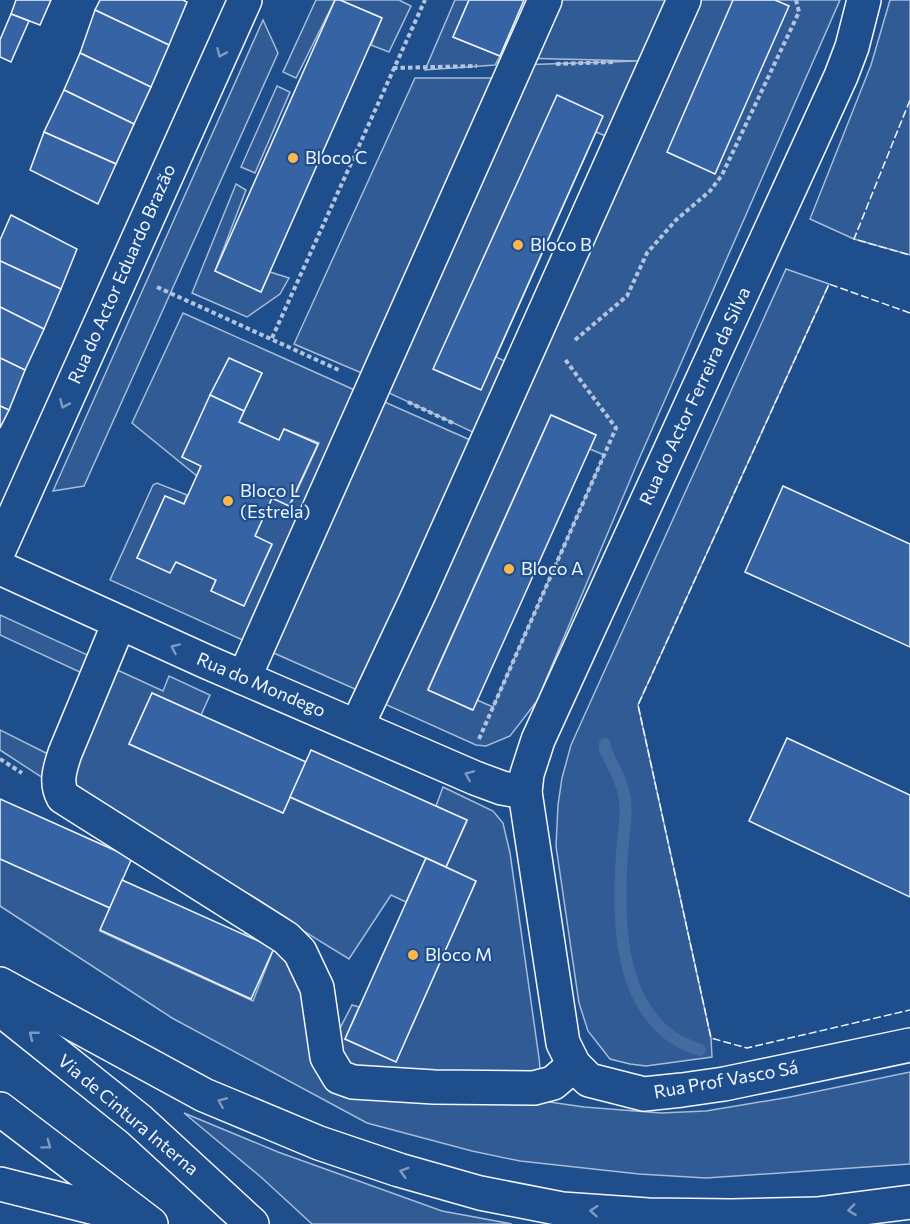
<svg xmlns="http://www.w3.org/2000/svg" width="910" height="1224" viewBox="0 0 910 1224" font-family="Commissioner,sans-serif">
  <style>
    .built { fill: #305b95; stroke: #a8bbd7; stroke-width: 1.5; fill-rule: evenodd }
    .lines { fill: none; stroke-linecap: round; stroke-linejoin: round }
    .stream { stroke: #446ba0; stroke-width: 12 }
    .building { fill: #3563a3; stroke: #f2f6ff; stroke-width: 1.5 }
    .street-casing { stroke: #f2f6ff; stroke-width: 36 }
    .highway-casing { stroke: #f2f6ff; stroke-width: 36 }
    .path { stroke: #b3c4dc; stroke-width: 4; stroke-dasharray: 4.5 3; stroke-linecap: butt }
    .street { stroke: #1f4e8c; stroke-width: 33 }
    .highway { stroke: #1f4e8c; stroke-width: 33 }
    .fence { stroke: #f2f6ff; stroke-width: 1.5; stroke-dasharray: 8 3; stroke-linecap: butt }
    .oneway { stroke: #7e9ac0 }
    .poi-dot { fill: #ffb74d; stroke: #1f4e8c; stroke-width: 2 }
    .labels { text-anchor: middle; stroke-width: 4.5; stroke-linejoin: round; paint-order: stroke }
    .poi-label { font-size: 18px; fill: #f2f6ff; stroke: #1f4e8c; text-anchor: start }
    .street-label { font-size: 18px; fill: #f2f6ff; stroke: #1f4e8c }
  </style>
  <rect width="100%" height="100%" fill="#1f4e8c"/>
  <g class="built">
    <path d="M316,0H335L296,78L283,72Z"/>
    <path d="M340,0H399L411,6L389,52L371,45L382,18Z"/>
    <path d="M455,0H469L453,37L500,56L495,65L425,70Z"/>
    <path d="M545,0H840L639,459L537,701L510,736L486,746L476,745L369,697L488,439L374,386L517,65L638,61L519,58ZM596,132L620,142L519,368L496,357ZM551,415L596,435L590,449L604,455L493,707L477,700L472,710L428,689Z"/>
    <path d="M890,0H910V255L854,239L810,219L871,65Z"/>
    <path d="M263,20L278,53L84,486L53,491Z"/>
    <path d="M415,78H493L364,374L294,344Z"/>
    <path d="M277,86L290,92L255,173L241,167Z"/>
    <path d="M236,184L246,190L215,271L261,292L270,272L289,278L280,294L247,317L192,293Z"/>
    <path d="M786,269L829,284L638,705L711,1038L712,1057L646,1066L630,1064L610,1059L588,1031L579,1003L556,846L558,805L562,778L571,745Z"/>
    <path d="M183,313L359,392L247,642L110,580L153,485L157,483L187,495L184,504L165,496L137,558L176,562L216,580L211,591L242,605L272,545L255,536L272,498L290,506L319,443L284,429L279,440L239,422L262,373L229,358L182,457L201,466L197,476L132,423Z"/>
    <path d="M380,400L477,443L364,693L267,650Z"/>
    <path d="M0,615L92,657L84,674L0,635Z"/>
    <path d="M113,668L163,691L169,676L210,695L201,715L152,693L129,744L283,813L290,797L426,858L406,902L391,895L349,959L305,932L287,918L254,897L215,877L72,789L70,769Z"/>
    <path d="M0,730L50,755L49,782L0,750Z"/>
    <path d="M443,787L493,811L503,823L510,853L539,1058L540,1068L534,1078L355,1072L334,1040L352,1005L359,1007L345,1039L396,1061L476,881L446,867L467,821L436,806Z"/>
    <path d="M0,859L110,908L100,931L253,1001L274,948L244,935L248,926L280,944L302,979L323,1069L584,1107L661,1113L706,1111L790,1097L910,1072V1164L706,1178L639,1174L520,1161L472,1151L367,1123L172,1018L0,906Z"/>
    <path d="M184,1113L278,1152L442,1211L512,1224H312L262,1178Z"/>
  </g>
  <g class="lines">
    <path class="stream" d="M605,744V749C612,765 623,782 625,800C627,818 623,836 622,854C618,913 617,993 668,1034C678,1042 689,1046 700,1050"/>
  </g>
  <g class="building">
    <path d="M16,0H51L40,25L11,14Z"/>
    <path d="M100,0H183L187,2L169,45L95,10Z"/>
    <path d="M335,0H340L382,18L261,292L215,271Z"/>
    <path d="M469,0H524L500,56L453,37Z"/>
    <path d="M733,0H775L789,6L715,174L667,152Z"/>
    <path d="M95,10L169,45L151,87L80,53Z"/>
    <path d="M11,14L29,21L11,62L0,57V40Z"/>
    <path d="M80,53L151,87L134,124L64,90Z"/>
    <path d="M64,90L134,124L116,164L44,132Z"/>
    <path d="M557,95L603,116L481,390L433,369Z"/>
    <path d="M44,132L116,164L98,204L30,170Z"/>
    <path d="M11,215L77,249L61,289L0,261V240Z"/>
    <path d="M0,261L61,289L44,329L0,307Z"/>
    <path d="M0,307L44,329L25,370L0,358Z"/>
    <path d="M0,358L25,370L9,410L0,406Z"/>
    <path d="M229,358L262,373L244,411L210,395Z"/>
    <path d="M210,395L244,411L239,422L279,440L284,429L318,444L289,506L272,498L255,536L272,544L244,606L211,591L216,580L176,562L170,573L137,558L165,496L184,504L201,466L182,457Z"/>
    <path d="M0,406L9,410L0,428Z"/>
    <path d="M551,415L596,435L473,710L428,690Z"/>
    <path d="M783,486L910,544V647L745,572Z"/>
    <path d="M152,693L306,762L283,813L129,744Z"/>
    <path d="M787,738L910,795V897L749,821Z"/>
    <path d="M311,750L467,820L446,867L290,797Z"/>
    <path d="M0,799L132,858L110,908L0,859Z"/>
    <path d="M426,858L476,881L396,1062L345,1039Z"/>
    <path d="M122,880L274,948L251,999L100,930Z"/>
  </g>
  <g class="lines">
    <defs>
      <g id="street">
        <path d="M864,0L852,47L841,76L538,740L527,774L525,792L563,1043L574,1065L589,1080L644,1094L682,1090L724,1084L910,1045"/>
        <path d="M0,548L245,0"/>
        <path d="M0,568L207,662L475,778L502,788L525,792"/>
        <path d="M119,623L65,753C60,768 55,783 63,797L286,938L300,952L317,988L327,1057L339,1077L353,1082L434,1087L534,1088L553,1083L574,1065"/>
        <path d="M244,678L545,0"/>
        <path d="M357,726L418,596L684,0"/>
      </g>
      <g id="highway">
        <path d="M0,984L204,1095L319,1143L399,1170L480,1193L562,1209L648,1215L732,1216L817,1214L910,1202"/>
        <path d="M0,1009L139,1120L252,1224"/>
        <path d="M0,1109L151,1224"/>
        <path d="M0,1184L135,1218"/>
      </g>
    </defs>
    <use href="#street" class="street-casing"/>
    <use href="#highway" class="highway-casing"/>
    <g class="path">
      <path d="M556,64L615,62"/>
      <path d="M393,68L477,66"/>
      <path d="M157,287L341,371"/>
      <path d="M272,338L425,0"/>
      <path d="M575,340L627,296L647,253L676,220L710,191L722,175L799,12L796,0"/>
      <path d="M408,402L455,424"/>
      <path d="M479,739L616,428L564,358"/>
      <path d="M0,759L22,773"/>
    </g>
    <use href="#street" class="street"/>
    <use href="#highway" class="highway"/>
    <g class="fence">
      <path d="M910,100L854,239L910,255"/>
      <path d="M910,313L829,284L638,705L711,1038L747,1048L910,1010"/>
    </g>
  </g>
  <defs><path id="oneway-chevron" d="M-2-3.5L2.5 0L-2 3.5" fill="none" stroke-width="1.6" stroke-linecap="round" stroke-linejoin="round" transform="scale(1.5)"/></defs>
  <g class="oneway">
    <use href="#oneway-chevron" transform="translate(221 53) rotate(114)"/>
    <use href="#oneway-chevron" transform="translate(64 404) rotate(114)"/>
    <use href="#oneway-chevron" transform="translate(175 648) rotate(-156)"/>
    <use href="#oneway-chevron" transform="translate(469 775) rotate(-157)"/>
    <use href="#oneway-chevron" transform="translate(33 1035) rotate(-141)"/>
    <use href="#oneway-chevron" transform="translate(222 1102) rotate(-157)"/>
    <use href="#oneway-chevron" transform="translate(47 1145) rotate(37)"/>
    <use href="#oneway-chevron" transform="translate(404 1172) rotate(-164)"/>
    <use href="#oneway-chevron" transform="translate(852 1210) rotate(173)"/>
    <use href="#oneway-chevron" transform="translate(594 1211) rotate(-176)"/>
  </g>
  <g class="poi-dot">
    <circle cx="293" cy="158" r="6"/>
    <circle cx="518" cy="245" r="6"/>
    <circle cx="228" cy="501" r="6"/>
    <circle cx="509" cy="569" r="6"/>
    <circle cx="413" cy="955" r="6"/>
  </g>
  <g class="labels">
    <g class="poi-label">
      <text x="305" y="164">Bloco C</text>
      <text x="530" y="251">Bloco B</text>
      <text x="240" y="497">Bloco L<tspan x="240" dy="21">(Estrela)</tspan></text>
      <text x="521" y="575">Bloco A</text>
      <text x="425" y="961">Bloco M</text>
    </g>
    <g class="street-label">
      <text transform="translate(122 274) rotate(-66)" y="6">Rua do Actor Eduardo Brazão</text>
      <text transform="translate(695 396) rotate(-65)" y="6">Rua do Actor Ferreira da Silva</text>
      <text transform="translate(261 685) rotate(23)" y="6">Rua do Mondego</text>
      <text transform="translate(726 1080) rotate(-10)" y="6">Rua Prof Vasco Sá</text>
      <text transform="translate(128 1115) rotate(40)" y="6">Via de Cintura Interna</text>
    </g>
  </g>
</svg>
